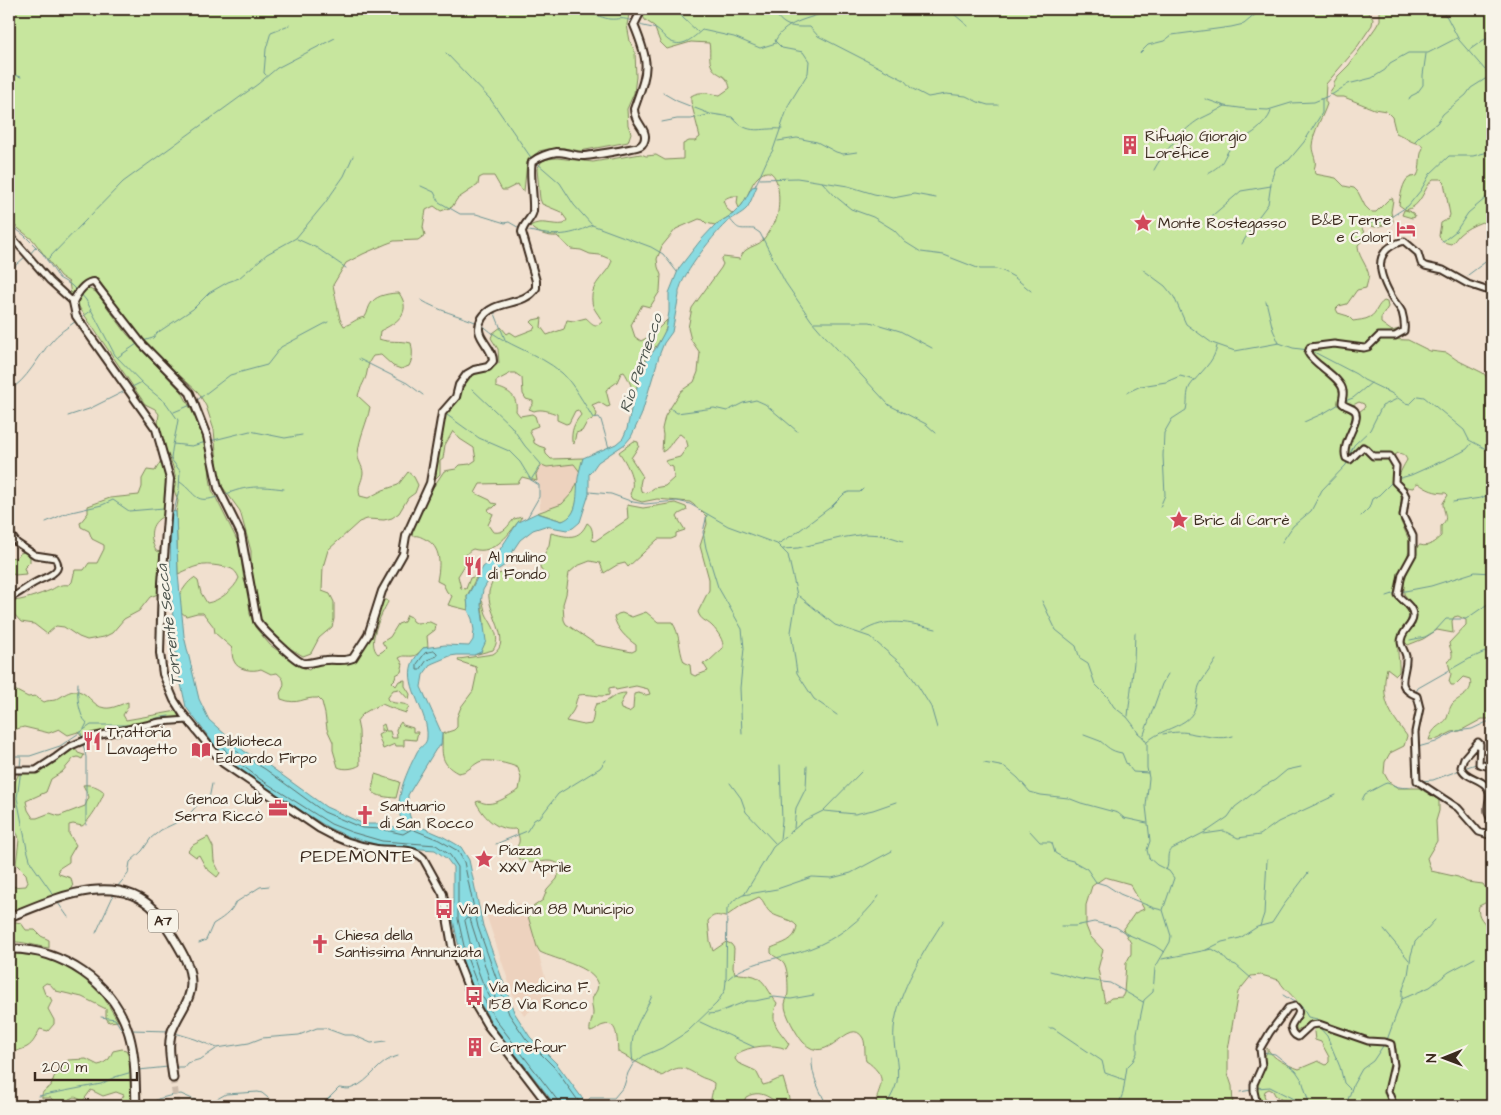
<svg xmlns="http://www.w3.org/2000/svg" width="1501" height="1115" font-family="'Architects Daughter',sans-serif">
<rect width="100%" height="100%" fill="#f1e0cf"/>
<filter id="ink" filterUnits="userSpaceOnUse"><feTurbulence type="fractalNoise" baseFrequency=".02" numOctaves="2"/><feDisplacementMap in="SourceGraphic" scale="10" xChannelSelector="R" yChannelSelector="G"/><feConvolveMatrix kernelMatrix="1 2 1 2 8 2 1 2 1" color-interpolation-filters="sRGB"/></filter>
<g filter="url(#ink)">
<path fill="#edd2be" d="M 574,464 L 580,472 L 577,485 L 573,492 L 562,504 L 551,509 L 540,509 L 539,485 L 536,477 L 540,466 Z
M 520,903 L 528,916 L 550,995 L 524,1016 L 513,995 L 486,914 Z"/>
<path fill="#c7e69e" stroke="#81885e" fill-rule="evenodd" d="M 9,9 L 630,9 L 627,25 L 630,41 L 635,52 L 636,77 L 634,93 L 627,109 L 628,125 L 631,133 L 628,142 L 580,151 L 564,148 L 548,149 L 539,151 L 527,162 L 524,191 L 521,190 L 518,184 L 506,190 L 502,190 L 494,176 L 483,176 L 479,178 L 478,185 L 457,199 L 452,207 L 441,211 L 434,206 L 426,210 L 423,227 L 425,235 L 418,240 L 394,241 L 386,244 L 363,254 L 346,263 L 333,285 L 340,319 L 344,326 C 352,324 356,318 365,317 C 368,313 368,306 372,302 C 377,295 391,293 399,293 C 413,313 396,323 380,331 L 379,339 C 389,343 400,340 411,343 C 413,352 413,358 409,366 L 401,369 L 393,366 L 381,355 L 373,356 C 368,363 369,363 367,372 C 366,380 360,387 358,396 L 370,407 C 367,424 359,437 358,454 C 357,460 363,466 363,473 C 362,483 357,485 360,496 L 368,498 L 383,490 L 398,485 L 408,472 L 414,477 L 418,485 L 415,493 L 408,498 L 399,513 L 392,518 L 384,520 L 367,519 L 359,522 L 328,550 L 323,567 L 322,591 L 330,594 L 334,602 L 334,619 L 332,627 L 319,638 L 311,653 L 303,656 L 286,646 L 261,621 L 251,575 L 251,551 L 240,511 L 219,482 L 214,430 L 206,406 L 198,392 L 146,345 L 133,330 L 98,279 C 84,278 82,292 71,295 L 69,282 L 60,276 L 33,240 L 9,221 Z
M 645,9 L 1356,9 L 1369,13 L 1373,19 L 1372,25 L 1355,50 L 1326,84 L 1325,101 L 1327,104 C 1323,117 1313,131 1312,146 C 1312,155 1318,160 1314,169 L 1315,174 L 1336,178 L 1344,186 L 1354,188 L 1358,192 L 1365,206 L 1371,212 L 1376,212 L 1389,199 L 1392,198 L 1393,200 L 1391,212 L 1393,221 L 1392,223 L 1375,227 L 1363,224 L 1361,226 L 1366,237 L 1358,245 C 1358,256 1365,262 1368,272 C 1370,276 1367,283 1366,288 L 1357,290 L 1347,304 L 1339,306 L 1336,309 L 1338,313 L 1348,316 L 1353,321 C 1358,320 1365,320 1370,317 C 1377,313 1377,305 1384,301 L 1387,302 L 1388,307 L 1381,318 L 1381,323 L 1392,331 L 1399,329 L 1397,333 L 1377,334 L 1367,344 L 1363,346 L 1336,341 L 1323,342 L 1307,347 L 1306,352 C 1311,368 1335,373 1340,390 C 1342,394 1340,401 1340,406 L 1351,413 L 1354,417 L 1342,446 L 1344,461 L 1351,463 L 1363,452 L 1372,458 L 1387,457 L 1393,465 L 1392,481 L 1401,493 L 1401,522 L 1409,540 L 1409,551 L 1396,593 L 1399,600 L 1409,613 C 1408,627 1401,628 1399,639 C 1396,650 1400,661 1399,672 L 1396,675 L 1387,668 C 1380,701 1389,711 1407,736 L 1404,746 L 1390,753 L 1385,762 L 1384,773 L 1389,782 L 1398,788 L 1419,788 L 1439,800 L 1439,811 L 1436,821 L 1437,841 L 1427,858 L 1431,871 L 1458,877 L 1467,882 L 1483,884 L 1491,897 L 1489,901 L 1479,906 C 1476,917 1485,923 1492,931 L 1492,1106 L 1397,1106 C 1394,1101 1390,1094 1391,1087 C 1394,1072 1402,1055 1392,1040 L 1369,1039 L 1318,1020 L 1308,1023 L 1296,1031 L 1296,1022 L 1302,1014 C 1301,998 1285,993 1279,980 L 1261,975 L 1251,976 L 1238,992 L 1228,1050 L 1228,1074 L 1232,1086 L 1233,1106 L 877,1106 C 874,1093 887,1084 878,1072 C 874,1067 871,1064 866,1061 C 864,1054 866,1044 863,1038 C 849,1014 828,1069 803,1042 C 797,1035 784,1013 785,1004 C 786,1000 788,996 788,992 C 788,985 788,972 785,965 C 783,959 775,958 771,953 L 771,948 C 782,943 796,941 797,926 C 790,918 780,919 771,913 C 765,909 765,901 759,897 L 742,905 L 725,917 C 717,915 713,914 708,921 L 710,941 L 713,951 L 726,942 L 731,944 L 734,948 L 733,968 L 735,973 C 741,975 748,974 754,976 C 765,979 770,995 777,1003 C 769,1024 778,1028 789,1044 L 786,1049 C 774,1043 748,1046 737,1054 L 735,1059 L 738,1063 L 756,1071 L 763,1085 C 771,1084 775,1079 783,1078 L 790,1102 L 789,1106 C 773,1106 766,1086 746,1097 L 742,1106 L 713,1106 C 708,1099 714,1092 714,1083 C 709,1079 704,1079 699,1076 C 682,1066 679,1065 662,1076 L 618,1052 C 617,1044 619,1020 604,1025 C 598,1026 597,1031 590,1032 C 589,1025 593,1019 593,1013 C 593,1009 591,1005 592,1001 C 592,997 595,994 597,990 C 604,969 553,959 540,952 L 537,947 L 528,916 L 530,909 L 543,900 L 547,890 L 557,879 L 560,869 L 559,864 C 547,857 538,865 526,862 C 521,861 516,856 512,853 C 518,844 522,844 517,831 L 515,829 C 497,831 485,818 477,804 L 476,802 L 479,801 C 492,809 507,796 519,790 L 521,778 L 518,768 C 512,764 485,758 479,762 C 470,767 468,772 458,773 C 438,763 443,751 442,734 L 454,730 L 457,727 L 457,717 L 461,707 L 473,691 L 477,672 L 476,667 L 458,661 L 459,659 L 493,654 C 514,642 486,611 489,592 C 490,586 494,579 498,574 L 506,572 L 516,582 L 535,580 L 537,582 L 545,582 L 547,580 L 548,576 C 532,566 544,558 549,545 C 550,541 550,537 551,533 C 567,537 579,541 587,523 C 593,526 593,534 592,540 L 595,541 L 628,519 L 627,505 L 643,508 L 675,503 L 686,507 L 687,510 L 679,514 L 677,517 L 685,530 L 676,533 L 676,537 L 671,539 L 658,539 L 628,567 L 625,563 L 617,565 L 604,573 L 600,563 L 590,561 L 577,566 L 569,573 L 566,594 L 563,604 L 564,620 L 566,624 L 597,645 L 632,652 L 636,650 L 636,645 C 626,638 617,629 614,617 L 618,614 L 622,613 L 632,617 L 646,612 L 658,622 L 672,622 C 681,635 678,648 684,662 L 690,665 L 691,674 L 695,676 L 708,671 L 703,663 L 708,662 L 723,648 C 724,641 718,632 712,626 C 706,620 701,621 698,612 L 709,590 L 709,579 L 700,546 L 707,524 L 706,516 L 698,508 L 690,502 L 657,499 L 642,502 L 633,499 L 630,494 C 637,481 627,464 619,452 L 634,441 L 638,442 L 639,446 L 631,458 L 642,475 L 640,485 L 641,491 L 647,493 L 654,488 L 665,486 L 674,478 L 673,467 L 668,465 L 665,461 L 680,457 L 688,446 L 686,439 L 680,434 C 672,438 671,448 662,452 L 663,435 L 662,429 L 665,416 L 681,391 L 694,382 L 698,372 L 700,353 L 691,340 L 688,328 L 692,308 L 721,268 L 723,264 L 721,260 L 723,257 L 740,259 C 741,256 743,252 746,250 C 751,246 759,245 763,240 C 767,235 771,227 775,222 C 782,210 781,157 759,176 C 749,184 749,199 739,208 L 737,203 L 738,196 C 731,196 728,196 723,201 L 727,209 L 733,214 L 715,225 L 706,223 L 703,220 L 699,219 L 676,229 L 662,246 L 657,259 L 658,267 L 661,275 L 660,291 L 650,307 L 642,305 L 631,325 L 635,337 L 641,341 L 652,335 L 667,320 C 667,341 647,351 641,369 C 638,378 637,388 635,397 L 634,398 C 634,391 628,377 624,372 L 621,373 L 617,382 L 606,390 L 610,406 L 607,407 L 599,402 L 592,405 L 597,414 L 596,417 L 587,422 L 582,431 L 576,433 L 574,444 L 572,442 C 571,431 574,423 581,415 L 578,410 L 575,411 L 569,423 L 566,424 L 557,420 L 557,414 C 550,412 542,408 534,411 L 529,409 L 533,404 L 533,401 L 526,399 L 523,394 L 522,378 L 515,373 L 511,373 L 496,381 L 496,387 C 509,391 518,396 516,411 L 520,416 L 532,414 L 535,416 L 538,426 L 530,429 C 529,434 534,437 534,443 L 539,446 L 545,448 L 546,454 L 551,459 L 583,458 L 580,472 L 574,464 L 547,467 L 542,465 L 536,474 L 537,481 L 522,477 L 518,483 L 480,484 L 475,493 L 490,500 L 492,503 L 497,504 L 493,508 L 489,508 L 488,511 L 493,514 L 488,525 L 493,532 C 505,534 507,526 514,519 L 522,517 C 510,532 495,556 473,549 C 467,551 463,558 465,565 L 458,576 L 461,588 L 466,589 L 470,578 L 477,576 L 467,596 L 468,610 L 448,605 L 452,596 L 447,592 L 443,584 L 437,581 C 440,565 442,547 425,539 C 421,537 418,535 413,536 L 411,530 L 428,492 L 434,486 L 444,471 L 456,469 L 460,465 L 470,464 L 476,460 L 474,448 L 460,439 L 453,431 L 445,445 L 443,459 L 440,461 L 440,474 L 435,479 L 442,425 L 445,415 L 462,386 L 470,376 L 477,371 L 492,369 L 499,363 L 498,349 L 491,338 L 493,333 L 501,327 L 507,334 L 510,332 L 516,336 L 534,329 L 535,326 L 531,322 L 533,320 L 542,318 L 541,327 L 547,335 L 564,329 L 567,320 L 574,321 L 586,318 C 591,322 595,329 602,322 C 600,315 592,309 592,301 C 590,282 609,274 612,260 L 600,255 L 590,254 L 581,250 L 571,249 L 557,236 C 549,237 535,233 530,226 C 541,219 552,226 564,224 L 567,220 L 561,212 L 542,204 L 540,199 L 537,169 L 542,161 L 547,159 L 557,158 L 593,162 L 641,154 L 646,156 L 656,155 L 665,160 L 683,159 L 683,144 L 689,141 L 695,141 L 700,137 L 691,102 L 691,96 C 701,90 709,94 720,95 L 730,88 C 727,73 718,77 712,67 C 708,60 711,51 709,43 L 691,42 L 667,49 L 660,42 L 654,26 L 645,20 L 643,16 ZM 636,686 L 648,689 L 650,694 L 646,695 L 638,693 L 634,694 L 633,709 L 629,712 L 621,709 L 620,705 L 626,693 C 616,693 613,698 605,702 C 602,703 599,703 596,704 C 592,710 595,717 591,724 L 584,725 L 566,721 C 568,718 571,714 573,711 C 576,706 575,700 579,695 C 589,693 600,698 609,695 L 609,688 L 614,687 L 616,690 ZM 1105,877 L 1130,884 L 1144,909 L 1135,913 L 1123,930 L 1131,943 L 1131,954 L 1126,963 L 1124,993 L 1122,997 L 1111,998 L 1105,1003 L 1098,969 L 1103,950 L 1090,936 L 1086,926 L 1086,905 L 1092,886 Z
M 1380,9 L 1492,9 L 1492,227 L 1482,222 C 1474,225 1465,229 1459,235 C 1456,238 1455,241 1451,244 L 1443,242 L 1439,236 L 1441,223 L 1448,219 L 1450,215 L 1444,182 L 1441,179 L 1433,179 C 1423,189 1422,206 1406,210 L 1413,213 L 1415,217 L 1412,218 L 1402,215 L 1404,210 L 1406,210 L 1399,205 C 1400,198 1403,180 1409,178 C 1412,176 1415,177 1417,176 C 1422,167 1418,157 1423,148 L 1421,144 C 1410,143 1406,137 1396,133 L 1392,117 L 1386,111 L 1374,109 L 1344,97 L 1336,97 L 1329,93 L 1334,86 L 1334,82 L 1338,76 L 1349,65 L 1376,27 L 1380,20 Z
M 87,288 L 96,292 L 127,334 L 182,392 L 199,425 L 208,454 L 210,478 L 212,490 L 239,544 L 244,580 L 248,591 L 250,614 L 255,627 L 270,645 L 301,667 L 309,670 L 315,665 L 350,662 L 384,600 L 387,600 L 388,602 C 381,615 366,643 378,654 L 383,651 L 386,648 L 382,642 L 390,637 L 398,624 L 404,622 L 407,615 L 411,617 L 413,621 L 416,623 L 430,622 L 436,625 L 435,630 L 427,636 L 428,647 L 423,648 C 415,658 414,656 403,656 L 399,658 L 403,664 L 401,672 L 396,675 L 395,679 L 392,682 L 396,686 L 399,681 L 405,680 L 405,686 L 410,694 L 409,700 L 399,689 L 393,690 L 387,699 C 392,705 402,702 409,706 L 406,713 C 397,710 391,708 382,704 C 372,709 363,711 357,721 L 359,731 L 360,765 C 354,769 344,770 338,767 L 333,750 L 333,742 L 327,729 L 325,714 L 322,702 L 318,698 C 302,697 299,706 281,699 L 280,693 C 286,684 285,679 277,673 L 271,674 L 261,669 C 253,672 237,670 234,661 C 232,658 232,652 232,648 L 215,633 L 214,627 L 203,613 L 197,613 L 186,616 L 181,612 L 179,595 C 184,589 187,582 194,578 L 198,581 L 201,593 L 207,603 C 219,601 234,590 239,578 C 235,568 230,568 220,566 C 200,563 196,566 178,574 L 176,512 L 178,501 L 174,490 C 182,464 153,442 159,414 L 155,409 L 145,404 L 79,307 L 78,301 Z
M 1381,339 L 1408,340 L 1430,351 L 1447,353 L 1457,360 L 1483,373 L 1492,383 L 1492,719 L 1482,719 L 1460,731 L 1452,732 L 1438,739 L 1429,740 C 1434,724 1443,726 1447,718 C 1449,713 1449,708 1453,703 C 1461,696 1474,693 1470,679 L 1463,677 L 1455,685 L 1451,685 L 1449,681 L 1451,674 L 1448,662 C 1456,656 1450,651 1449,643 L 1466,625 L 1466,620 L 1458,616 L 1454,617 L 1452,621 L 1453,633 L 1437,630 L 1423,639 L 1408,645 L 1405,642 L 1406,634 L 1415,625 L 1416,621 L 1412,604 L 1404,594 L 1404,582 L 1408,570 L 1414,559 L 1416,547 L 1420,545 C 1429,548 1435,541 1441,536 L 1441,526 C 1450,518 1443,513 1443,503 L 1448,495 L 1446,493 C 1435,493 1427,490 1418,483 L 1415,485 L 1413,488 C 1391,486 1400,472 1407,460 C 1405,455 1403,454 1398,453 L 1395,455 L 1387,453 L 1372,453 L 1363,445 L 1357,448 L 1349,458 C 1343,442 1360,429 1358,413 L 1365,407 L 1364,404 L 1359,402 L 1351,406 L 1344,402 C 1344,397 1346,391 1345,386 C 1342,375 1321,361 1312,355 L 1314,348 L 1336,346 L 1344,347 L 1354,350 L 1368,349 Z
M 162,459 C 169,480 166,495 164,516 C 149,523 149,537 156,551 L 161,552 L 158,594 L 150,597 L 139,611 L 124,619 L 112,633 L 104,637 L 87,640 L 79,637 L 64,627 L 56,626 L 47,634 L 34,624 L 21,622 L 13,613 L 9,613 L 9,601 C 20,602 40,594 51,590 C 58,586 60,584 69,585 L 72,582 L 75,570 L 84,570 L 89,563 L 97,563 L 104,549 L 104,545 L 92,539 L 89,531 L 81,527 L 80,523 L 88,513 L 88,506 L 110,498 L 139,495 L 142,487 L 142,479 L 147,470 L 155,471 Z
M 578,481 C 579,491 577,517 564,521 C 560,521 543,514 537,513 L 562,504 L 573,492 Z
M 25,552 L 30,555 L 30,562 L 24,568 L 26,574 L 15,575 L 9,572 L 9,557 L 16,558 L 20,553 Z
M 481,599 C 484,603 484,609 486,614 C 492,626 502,637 493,650 L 474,655 L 481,652 L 484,623 Z
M 9,687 L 28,697 L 35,696 L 44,702 C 48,700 51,701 55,700 C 62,697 66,692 74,691 C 87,689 92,707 105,708 C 113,709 121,704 128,702 L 128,707 L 123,715 L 126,720 L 177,711 L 179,718 L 132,723 L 126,727 L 82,737 L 78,732 L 68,735 L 59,729 L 49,733 L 24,727 L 9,731 Z
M 401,722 L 403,725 L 413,728 L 413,732 L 418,732 L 416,740 L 404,739 L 404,746 L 396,746 L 395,744 L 383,749 L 378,735 L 385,731 L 384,730 L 381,731 L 381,726 L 384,724 L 386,731 L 390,731 L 392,738 L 397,738 L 396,729 Z
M 74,746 L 78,753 L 84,755 L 82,759 L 78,757 L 74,758 L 62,772 L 51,779 L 46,792 L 26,801 L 28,810 L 33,818 L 37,818 L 50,813 L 59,816 L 85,806 L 89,797 L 83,785 C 91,784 99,787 104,792 C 103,799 88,823 82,826 L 73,824 L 69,825 L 69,834 L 76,845 L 69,857 L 69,862 L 58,869 L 59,874 L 71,878 L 73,887 L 70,891 L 42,899 L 9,913 L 9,887 L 26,886 L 28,882 L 26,874 L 16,864 L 19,840 L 18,835 L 11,826 L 9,789 L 14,784 L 19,773 L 32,773 L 39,771 Z
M 375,774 L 400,782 L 396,798 C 387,797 377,797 372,791 Z
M 208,837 L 213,847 L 214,861 L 220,873 L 217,877 L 206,868 L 199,855 L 196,857 L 188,851 L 193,845 Z
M 16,922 L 21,923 L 26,930 L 35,930 L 41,936 L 49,940 L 49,948 C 34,946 24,941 9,942 L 9,924 Z
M 9,953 L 46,957 L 64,963 L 81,973 L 104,998 L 118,1021 L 109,1022 L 106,1018 L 106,1009 L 82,997 L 56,991 L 50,984 L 46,983 L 42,986 L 45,994 L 50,997 L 52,1001 L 48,1009 L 54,1020 L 54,1024 L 48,1031 L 40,1029 C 36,1036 34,1043 27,1047 C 20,1051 13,1050 9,1058 Z
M 1315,1028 L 1324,1028 L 1389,1047 L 1391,1065 L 1385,1095 L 1390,1106 L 1311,1106 L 1299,1100 L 1290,1101 L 1282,1100 L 1275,1095 L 1273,1091 L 1269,1089 L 1265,1091 L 1264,1095 L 1268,1106 L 1257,1106 L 1255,1085 L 1264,1070 L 1263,1060 L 1267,1052 L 1267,1048 C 1273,1059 1287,1065 1299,1069 L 1318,1061 L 1326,1065 L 1329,1062 L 1329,1057 L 1321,1042 L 1315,1040 L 1314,1032 Z
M 122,1049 L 126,1050 C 136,1066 133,1088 132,1106 L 110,1106 L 120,1102 L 124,1095 L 116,1092 L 103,1096 L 91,1090 L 83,1101 L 75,1097 L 70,1099 L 65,1106 L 58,1106 L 51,1098 L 42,1098 C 41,1091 46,1090 51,1086 L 54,1077 L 68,1060 L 86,1059 L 98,1065 L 102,1064 L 109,1059 L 113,1051 Z"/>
<path fill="#89dbe1" stroke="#6a9493" d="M 757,186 C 754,193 751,202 747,208 C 742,214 731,218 725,224 C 714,234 676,282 679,295 L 672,332 L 664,343 L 660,353 L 641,416 L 631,437 L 625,444 L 598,462 L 591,472 L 589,474 L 589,494 L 580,522 L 573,528 L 567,530 L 545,526 L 533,530 L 520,540 L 514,549 L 508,563 L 493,573 L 483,590 L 482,596 L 481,605 L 486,641 L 481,652 L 474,655 L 457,655 L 450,656 L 431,664 L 423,675 L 421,687 L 442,734 L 441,745 L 436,749 L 408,795 L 408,810 L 412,823 L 442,836 L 461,847 L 469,860 L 483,926 L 514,1012 L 530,1037 L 557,1064 L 588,1106 L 556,1106 L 493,1025 L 476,996 L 461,956 L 453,920 L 453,867 L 447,859 L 435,850 L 382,846 L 350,837 L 329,828 L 257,783 L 226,760 L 186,707 L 177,666 L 173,619 L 170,576 L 171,514 L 174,511 L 176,512 L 178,574 L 184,636 L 199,699 L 209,720 L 244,751 L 268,765 L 326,807 L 364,824 L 382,824 L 408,830 C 388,810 406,774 417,752 C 420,746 427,745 427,737 C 429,713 404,687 412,664 C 414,658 419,653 423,648 L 445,645 L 469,646 L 473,640 L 474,630 L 472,619 L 468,610 L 467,597 L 483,567 L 495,557 L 518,522 L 537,513 L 562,521 C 580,515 576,493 578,478 C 579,471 581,465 583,458 L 616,444 L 623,438 L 627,429 L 633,400 L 635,397 L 641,368 L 656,348 L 666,329 L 669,312 L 669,293 L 679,268 L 700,241 L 715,225 L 733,214 L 742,205 L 752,187 Z"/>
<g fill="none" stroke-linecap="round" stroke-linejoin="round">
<path stroke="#5a716c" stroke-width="1" d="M 435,651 L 437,653 L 437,656 L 427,660 L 420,670 L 417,670 L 417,664 L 425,653 Z
M 467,918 L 470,919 L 495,997 L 494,1000 L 491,999 C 477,976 471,947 465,921 Z
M 559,1106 L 558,1101 L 498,1023 L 481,994 L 466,955 L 458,919 L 458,867 L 450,855 L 436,845 L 382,841 L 351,832 L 331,824 L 260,779 L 230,756 L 217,740 L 217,737 L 220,736 L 241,755 L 265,769 L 324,812 L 362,828 L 381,829 L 403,834 L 412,829 L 439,840 L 458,851 L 464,862 L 478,927 L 509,1014 L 526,1039 L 554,1067 L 582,1106"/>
<path stroke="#6a9493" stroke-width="1" d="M 677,9 L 683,18 L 698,32
M 772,9 C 784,28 790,27 810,27 L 818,36 L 904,80 L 911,88 L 928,97 L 946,94 L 966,96 L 978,102 L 988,105 L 998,105
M 948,9 L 968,26
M 1439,9 L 1447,17 L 1459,40 L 1492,78
M 584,14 C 593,13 600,17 609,19 C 620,20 621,16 634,22
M 638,24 C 644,27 651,27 656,29 C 661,32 664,37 668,40 C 681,49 692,39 702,30 L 734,37 L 760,48 L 776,43
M 1468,51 L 1482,41 L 1492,35
M 446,53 L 491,100 L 532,159
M 1140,53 L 1148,45 L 1164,41 L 1172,35 L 1231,27 L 1244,24 L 1257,13 L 1278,11 L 1285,9
M 9,73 L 21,77
M 266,75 L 264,73 L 266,49 L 271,32 L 289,25
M 663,93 L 677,101 L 710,114
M 1205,99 L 1225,106 L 1247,109 L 1268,110 L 1291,103 L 1314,102 L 1333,94 L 1348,84 L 1372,78 L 1385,70 L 1390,63 L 1408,53 L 1428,53 L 1457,38
M 1409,99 L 1411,96 L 1417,93 L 1423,85 L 1423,75 L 1426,54
M 662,122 L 677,119 L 691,119 L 712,114 L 732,117 C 749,137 761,127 782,129
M 778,141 L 797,138 L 817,142 L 836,152 L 843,154 L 857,152
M 1415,141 L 1421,135 L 1437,123 L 1443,114 L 1466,95 L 1471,88 L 1490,76
M 537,163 L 560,183 L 574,205 L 592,225 L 651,247 L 663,254 L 677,272
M 1154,170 C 1163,153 1184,128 1200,119 C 1208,115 1217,111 1225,106
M 1208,173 C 1226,163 1220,162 1231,147 C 1237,140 1244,139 1251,134 C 1258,130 1270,118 1271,111
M 760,179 L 797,178 L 848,186 L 874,194 L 893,198 L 914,194 L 936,198
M 822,182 L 835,196 L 851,209 L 873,217 L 894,230 L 905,242 L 921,252 L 944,255 L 980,269 L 996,269 L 1003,271 L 1014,277 L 1031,291
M 421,186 L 434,192 L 439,202 L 460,214 L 476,214 L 505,223 L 509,222 L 521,229
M 755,186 C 762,174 765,161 773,150 L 789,104 L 808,73 L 809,61 L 803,52 L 782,48 L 775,41 C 787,19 813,19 833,9
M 729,218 C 740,232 738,228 754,229 L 760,233 L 785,282 L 811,320 L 824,335 L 889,405 L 926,424 L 936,433
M 1206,221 L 1241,191 L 1271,186
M 1367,223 L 1383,222 L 1408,206 L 1421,190 L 1430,174 L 1449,156 L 1473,156 L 1492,151
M 9,224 L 24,235 L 43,254 L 59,278 L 71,285 L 77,291
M 525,230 C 551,236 567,238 592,225
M 297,239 L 317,248 L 346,268
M 1442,242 L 1456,231 L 1468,213 L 1492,193
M 1242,244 L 1256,220 L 1268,204 L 1272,177 L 1276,167 L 1289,160 L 1304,142 L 1322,113 L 1322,99
M 29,255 L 36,247
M 47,260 L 123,182 L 258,84 L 277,68 L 335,38
M 1142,269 L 1165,286 L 1174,297 L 1186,324 L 1212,343 L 1235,351 L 1279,343 L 1293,348 L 1308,350
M 9,271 L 25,257
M 1468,275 L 1492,257
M 80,293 L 86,300 L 115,355 L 144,385 L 166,403 L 178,420 C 176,434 172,445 171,459 L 180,471 L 179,489 L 174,512
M 421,300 C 439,311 458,315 478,323
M 1266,301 L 1273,330 L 1279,343
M 494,311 L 506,342
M 81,318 L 92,310
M 814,322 L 870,322 L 900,331 L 932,348
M 481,324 C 506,347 538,352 562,373 C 572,382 586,406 593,418 L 599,417 L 601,420 L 609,448
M 143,341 L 153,338 L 157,333 L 193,309 L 209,293 L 228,282 L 239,278 L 267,254 L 296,238 L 325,203 L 344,176 L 353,156
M 1312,351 L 1356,374 L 1364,380 L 1391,393 L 1405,403 L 1410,404 L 1418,396 L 1424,397 L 1464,430 L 1469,440 L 1488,450 L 1492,456
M 118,357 L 137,344
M 359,359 L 407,383 L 423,395
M 130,388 L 142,382
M 472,389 L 511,426 L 525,446 L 541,464 L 531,480
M 9,390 C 27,381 38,356 51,342 C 58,333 67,328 76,321
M 1128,392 L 1141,386 L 1166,382 L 1180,376 L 1195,380
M 196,401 L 230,375 L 267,365 L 281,347 L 328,322
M 1345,401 L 1353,398 L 1371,383
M 670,408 L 677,413 L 714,408 L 727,411 L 743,403 L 756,400 L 765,404 L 797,431
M 174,412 L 191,405
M 447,415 L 479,438 L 509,451 L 520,462 L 531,480 L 539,485 L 539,497 L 527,518
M 68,416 L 89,409 L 125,391
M 1304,422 L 1324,413 L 1341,403
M 210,441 L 250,431 L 285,438 L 302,435
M 173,444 L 192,446 L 206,442
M 1349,456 L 1354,445 L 1370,430 L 1382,406 L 1397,399
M 1397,479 L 1411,475 L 1460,453 L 1467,449 L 1471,444
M 180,482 C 198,495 194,505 220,496
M 589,492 L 611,494 L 633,502 L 645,504 L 677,501 L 690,504 L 728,526 L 777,544 L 788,555 L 797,595 L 791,632 L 797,673 L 814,699 L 837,715
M 224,495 C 247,485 260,486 284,489
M 1453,502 L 1481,498 L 1492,493
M 1160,507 L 1165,495 L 1163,456 L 1164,433 L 1172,419 L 1186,410 C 1188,402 1186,393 1190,386 C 1199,373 1215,362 1217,346
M 707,515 L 703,532 L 706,548 L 718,587 L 742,629 L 744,648 L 740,688 L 742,734
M 1361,516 L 1369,508 L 1372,499 L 1379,495 L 1393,481
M 46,522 L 67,513 L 102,505 L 113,500 L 129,511 L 164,508
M 1282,542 L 1293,526 L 1311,511 L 1322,490 L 1346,465 L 1348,460
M 778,544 L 796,533 L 832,506 L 844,494 L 849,492 L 860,492 L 863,489
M 783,549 L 798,548 L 840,538 L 865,534 L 884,535 L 903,541
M 1400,592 L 1431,586 L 1475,572 L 1492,573
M 799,596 L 835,625 L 870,637 L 905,667 L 918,686 L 931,707 L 937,728
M 1387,596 L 1396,593
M 1042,601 L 1056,630 L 1076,646 L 1080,659 L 1088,664 L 1095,684 L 1107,696 L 1114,707 L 1127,717 L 1134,726 L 1138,733 L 1143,737 L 1147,743 L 1147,768 L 1149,778 L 1146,806 L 1150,841 L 1147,850 L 1149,858 L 1157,865 L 1169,871 L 1174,878 L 1163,910 L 1171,936 L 1170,942 L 1155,968 L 1153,992 L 1144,1000 L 1137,1033 L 1137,1053 L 1133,1061 L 1127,1067 L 1123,1093 L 1118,1106
M 862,632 C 887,616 909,623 936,629
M 1410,640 L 1425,637 L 1435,631 L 1446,619 L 1466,619 L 1492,601
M 78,683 C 77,695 78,715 87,723 L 84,729
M 1416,692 L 1418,688 L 1469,659 L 1492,649
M 1128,716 L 1134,662 L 1135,633
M 81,732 L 82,740
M 1163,734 C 1173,732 1184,731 1194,734 C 1208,736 1220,740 1233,736
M 1084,735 C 1089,737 1095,739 1100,741 C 1108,747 1110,751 1122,753 L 1126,763 L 1133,772 L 1148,773
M 1143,737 L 1162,684 L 1168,674
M 1147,742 C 1157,732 1173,729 1185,721 C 1199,711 1195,699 1199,686 C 1201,681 1212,667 1216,660
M 83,744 L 86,757 L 86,825
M 1418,747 L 1436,742 L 1457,731 L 1472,729 L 1487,722 L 1492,722
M 9,756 L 30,756 L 60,746 L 91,725 L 135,725 L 157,718 L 169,716
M 984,763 L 1005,767 L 1018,778 L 1030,792 L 1041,795 L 1068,798 L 1081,803 L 1118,813 L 1124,818 L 1147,823
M 1480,763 L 1492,758
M 780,765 L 782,820 L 780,839
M 20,767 L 21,757
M 1464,768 L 1476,764
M 20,771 L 20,777 L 17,798 L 27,849 L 31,863 L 55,897
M 1421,781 L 1433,780 L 1460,770
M 730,783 L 741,798 L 746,812 L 776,844
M 1362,800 L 1365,794 L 1384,784 L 1387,783 C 1398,787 1407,791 1418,783
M 824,811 L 855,814 L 873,810 L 896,802
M 794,828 L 796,808 L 806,788 L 807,766
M 1029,830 L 1040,842 L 1050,842 L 1052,843 L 1055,853 L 1065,859 L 1073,861 L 1087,869 L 1096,882 L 1106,885 L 1120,894 L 1154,908 L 1162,910
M 1204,834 L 1224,831 L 1238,838 L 1260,835 L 1278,822 L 1336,795
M 496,844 L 527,831 L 534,820 L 541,816 L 558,794 L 600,768 L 606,760
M 1166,870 C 1170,863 1166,856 1170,850 L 1209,830 L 1228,817 L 1235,807 L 1259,789 L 1275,780 L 1287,770 L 1301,767
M 117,887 L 128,874 L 130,862 L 142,851 L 151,838 L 161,830 L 186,818 L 199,803 L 209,799 L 212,784
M 744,895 L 773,847 L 805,820 L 823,811 L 862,771
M 58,903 L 68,917
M 1061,926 L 1075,926 L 1094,922 L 1116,927 L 1127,934 L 1155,946 L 1164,952
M 1260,926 L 1264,914 L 1267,860
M 1384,930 L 1409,960
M 96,933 L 114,894
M 199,943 L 206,940 L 213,924 C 221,919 231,913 235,903 L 260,887 L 269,886
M 1206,950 L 1222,942 L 1240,938 L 1257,927 L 1272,923 L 1283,906 L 1308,873
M 1162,959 L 1212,949 L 1221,954 L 1228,962 L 1236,965 L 1252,979
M 1050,971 L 1080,979 L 1110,983 L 1143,1002
M 726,981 C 742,962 787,957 809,949 C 837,939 862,920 879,896
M 1283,995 L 1302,1007 L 1308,1017 L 1317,1019 L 1318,1023
M 1402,999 L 1430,987 L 1449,972 L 1475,958
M 709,1014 L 717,1013 L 747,1001 L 755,1001 L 774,997 L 791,999 L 814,995
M 101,1017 L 115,1019 L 120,1027 L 125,1030
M 700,1022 L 754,1047
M 1319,1027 L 1327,1036 L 1340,1067 L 1344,1083 L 1350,1089
M 1049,1028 L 1053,1028 L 1102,1061 L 1105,1073 L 1125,1080
M 131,1030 L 169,1031
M 175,1033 L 195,1039 L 217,1048 L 249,1043 L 262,1038 L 299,1035 L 317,1028 L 325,1028 L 344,1035 L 353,1035 L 371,1043 L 386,1041
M 1387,1040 L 1402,999 L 1402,992 L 1408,975 L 1411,955 L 1415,942 L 1435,920
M 1263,1052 L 1275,1054 L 1296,1071 L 1302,1080 L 1310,1106
M 812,1058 C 811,1077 820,1090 827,1106
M 633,1062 C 628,1032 640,1022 652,996
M 175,1067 L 184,1067 L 187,1063 L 201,1059 L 216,1049
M 139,1070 L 168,1067
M 1257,1088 L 1270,1087 L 1307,1106
M 1240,1092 L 1251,1090
M 39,1096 L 101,1084 L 115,1077 L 132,1072
M 148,1106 L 158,1099 L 169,1096 L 181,1094 L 204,1104 L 208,1104 L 226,1094 L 258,1092 L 262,1093 L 278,1106
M 321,1106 L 339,1088 C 343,1088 348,1090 352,1088 C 371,1082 378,1060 398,1056
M 584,1106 L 590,1098 L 614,1098 L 624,1086 L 628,1073 L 633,1064 L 645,1055 L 662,1048 L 687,1032 L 717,1003 L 725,990 L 726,981 L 727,909 L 734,900 L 743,895 L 777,889 L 812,877 L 832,878 L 851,873 L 892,851
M 886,1106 C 890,1098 895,1090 897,1082 C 900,1064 892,1046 894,1028 C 898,991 924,951 944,920
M 1346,1106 L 1353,1085 L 1362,1069 L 1373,1061 L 1385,1043"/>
<path stroke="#cdbcac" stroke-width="7" stroke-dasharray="7 3.5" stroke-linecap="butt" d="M 173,1078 L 177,1106"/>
<g stroke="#3b2a1e" stroke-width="9">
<path id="minor" d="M 9,234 L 50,281 L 73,302
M 1492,292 L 1468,284 L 1443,270 L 1425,266 L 1421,263 L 1418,253 L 1404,241 C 1369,250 1380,277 1393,299 C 1396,304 1400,307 1402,312 C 1404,319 1405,325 1404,331 L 1395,336 L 1379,336 L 1368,347 L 1364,348 L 1334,344 L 1310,347 L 1308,353 C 1313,364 1342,378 1343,391 C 1344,395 1342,399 1342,403 C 1345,407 1352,407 1355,411 C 1362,421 1340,443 1346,458 L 1350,460 L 1363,447 L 1366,449 L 1373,456 L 1390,456 L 1396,466 L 1395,482 L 1403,490 L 1406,496 L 1403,516 L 1413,536 L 1413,554 L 1402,574 L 1398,595 C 1403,602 1414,606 1413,617 C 1413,624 1404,630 1402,637 C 1399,645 1404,648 1406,656 C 1408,674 1392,686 1417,696 L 1420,708 L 1415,732 L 1417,781 L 1458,808 L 1479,832 L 1492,836
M 9,504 L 11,535 L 17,543 L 35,555 L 55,558 C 57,561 59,565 57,569 C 53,576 43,578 36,582 C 26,587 20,594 9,598
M 1492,763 L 1486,766 L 1479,764 L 1480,744 L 1478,742 L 1464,758 L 1461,767 C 1465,779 1483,778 1488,789 C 1492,799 1483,811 1492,820
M 9,770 L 36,770 L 56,757 L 71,746 L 92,737 L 160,722 L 188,720
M 1256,1100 L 1254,1091 L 1254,1084 L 1262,1066 L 1260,1049 L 1270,1032 L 1288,1008 L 1295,1006 C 1304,1013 1293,1019 1291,1027 C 1292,1032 1293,1035 1298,1037 L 1311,1025 L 1319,1024 L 1368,1041 L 1385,1042 L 1391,1044 L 1394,1065 L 1388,1091 L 1394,1106"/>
</g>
<g stroke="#3b2a1e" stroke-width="10">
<path id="major" d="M 549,1106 L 487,1025 L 474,1003 L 452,946 L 443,894 L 423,858 C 412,847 391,851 377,849 C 358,846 337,839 320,829 L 223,763 L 183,714 L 174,700 L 163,674 L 160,653 L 162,583 L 170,479 L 156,429 L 76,316 L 73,302 C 77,294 84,282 94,282 L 142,344 L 190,393 L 207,436 L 218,488 L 241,534 L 257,621 C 262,629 295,661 303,663 C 311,664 318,660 326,660 C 336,659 344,662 353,658 L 368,635 L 382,591 L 403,554 L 406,536 L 430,483 L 442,413 L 456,397 L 459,385 L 467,374 L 474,370 L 488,367 L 493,361 C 493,345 471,337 482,318 C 494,299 524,307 536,288 L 536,281 L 522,232 C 523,224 532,219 533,211 C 534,197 529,172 532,162 C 538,157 549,153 557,152 C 566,152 574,156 583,156 C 589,156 638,148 640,146 C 643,144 645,140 645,137 C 646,128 634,122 634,109 C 648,69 651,66 634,25 L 642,9"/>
</g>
<g stroke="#3b2a1e" stroke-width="11">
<path id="highway" d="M 9,917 C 53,900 114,869 155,910 C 161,916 165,925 170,932 C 180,949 191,964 191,984 C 191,1000 180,1012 174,1026 C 166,1042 171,1061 173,1078
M 9,949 C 61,948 114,983 129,1034 C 136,1058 135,1082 136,1106"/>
</g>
<use href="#minor" stroke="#f7f3e8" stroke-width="5"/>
<use href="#major" stroke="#f7f3e8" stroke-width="6"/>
<use href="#highway" stroke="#f7f3e8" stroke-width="7"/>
</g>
</g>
<defs>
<g id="building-bare" transform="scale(1.5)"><path d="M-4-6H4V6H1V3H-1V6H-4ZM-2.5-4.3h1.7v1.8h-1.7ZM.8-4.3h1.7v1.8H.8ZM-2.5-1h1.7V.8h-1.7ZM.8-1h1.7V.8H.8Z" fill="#d1495b" stroke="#f7f3e8" stroke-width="2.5" paint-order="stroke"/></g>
<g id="sight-bare" transform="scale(1.5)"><path d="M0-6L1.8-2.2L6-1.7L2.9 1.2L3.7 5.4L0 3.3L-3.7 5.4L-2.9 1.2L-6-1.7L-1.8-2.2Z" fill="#d1495b" stroke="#f7f3e8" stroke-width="2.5" paint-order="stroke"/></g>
<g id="hotel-bare" transform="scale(1.5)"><path d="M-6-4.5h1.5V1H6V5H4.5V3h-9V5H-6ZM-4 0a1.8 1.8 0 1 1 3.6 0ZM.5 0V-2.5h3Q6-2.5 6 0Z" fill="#d1495b" stroke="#f7f3e8" stroke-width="2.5" paint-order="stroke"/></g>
<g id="restaurant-bare" transform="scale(1.5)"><path d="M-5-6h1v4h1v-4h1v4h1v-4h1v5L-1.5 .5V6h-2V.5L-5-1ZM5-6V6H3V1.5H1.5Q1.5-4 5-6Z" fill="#d1495b" stroke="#f7f3e8" stroke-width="2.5" paint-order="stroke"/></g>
<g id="library-bare" transform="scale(1.5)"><path d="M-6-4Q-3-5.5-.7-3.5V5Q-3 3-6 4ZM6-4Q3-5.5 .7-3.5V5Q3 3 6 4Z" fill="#d1495b" stroke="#f7f3e8" stroke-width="2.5" paint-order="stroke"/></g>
<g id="office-bare" transform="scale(1.5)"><path d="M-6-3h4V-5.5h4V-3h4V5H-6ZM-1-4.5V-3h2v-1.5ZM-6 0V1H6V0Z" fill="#d1495b" stroke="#f7f3e8" stroke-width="2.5" paint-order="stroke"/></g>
<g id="church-bare" transform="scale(1.5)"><path d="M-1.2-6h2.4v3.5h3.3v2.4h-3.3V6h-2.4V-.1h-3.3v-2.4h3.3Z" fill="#d1495b" stroke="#f7f3e8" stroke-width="2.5" paint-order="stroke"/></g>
<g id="bus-bare" transform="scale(1.5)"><path d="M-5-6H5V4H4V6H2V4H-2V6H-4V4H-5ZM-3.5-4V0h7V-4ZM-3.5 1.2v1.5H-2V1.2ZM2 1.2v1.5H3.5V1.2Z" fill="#d1495b" stroke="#f7f3e8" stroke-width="2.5" paint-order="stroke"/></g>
</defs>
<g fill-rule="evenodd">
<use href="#building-bare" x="1130" y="145"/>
<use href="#sight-bare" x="1143" y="223"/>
<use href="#hotel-bare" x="1406" y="229"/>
<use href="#sight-bare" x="1179" y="520"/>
<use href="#restaurant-bare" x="473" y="566"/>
<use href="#restaurant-bare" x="92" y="741"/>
<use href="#library-bare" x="201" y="750"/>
<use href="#office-bare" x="278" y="808"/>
<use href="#church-bare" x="365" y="815"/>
<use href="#sight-bare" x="484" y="859"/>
<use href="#bus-bare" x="444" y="909"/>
<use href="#church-bare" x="320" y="944"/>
<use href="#bus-bare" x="474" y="996"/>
<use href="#building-bare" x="475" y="1047"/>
</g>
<g text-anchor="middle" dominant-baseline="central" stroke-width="5" stroke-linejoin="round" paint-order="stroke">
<rect fill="#f7f3e8" stroke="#73665b" stroke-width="1" x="148" y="909.5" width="30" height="23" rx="4"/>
<g font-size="14" font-weight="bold" fill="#3b2a1e">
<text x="163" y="921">A7</text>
</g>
<g font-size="15" fill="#3b2a1e" stroke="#f7f3e8" text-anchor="start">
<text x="1145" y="136">Rifugio Giorgio<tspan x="1145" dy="17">Lorefice</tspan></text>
<text x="1391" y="220" text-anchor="end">B&amp;B Terre<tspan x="1391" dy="17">e Colori</tspan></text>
<text x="1158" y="223">Monte Rostegasso</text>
<text x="1194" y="520">Bric di Carrè</text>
<text x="488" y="557">Al mulino<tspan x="488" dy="17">di Fondo</tspan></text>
<text x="107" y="732">Trattoria<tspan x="107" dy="17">Lavagetto</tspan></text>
<text x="216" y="741">Biblioteca<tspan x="216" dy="17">Edoardo Firpo</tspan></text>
<text x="263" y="799" text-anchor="end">Genoa Club<tspan x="263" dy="17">Serra Riccò</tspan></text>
<text x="380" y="806">Santuario<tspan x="380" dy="17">di San Rocco</tspan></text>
<text x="499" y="850">Piazza<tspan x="499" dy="17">XXV Aprile</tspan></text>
<text x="459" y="909">Via Medicina 88 Municipio</text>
<text x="335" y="935">Chiesa della<tspan x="335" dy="17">Santissima Annunziata</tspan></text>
<text x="489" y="987">Via Medicina F.<tspan x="489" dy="17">158 Via Ronco</tspan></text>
<text x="490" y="1047">Carrefour</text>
</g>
<g font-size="16" font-style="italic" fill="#4e564f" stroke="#f7f3e8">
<text transform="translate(641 363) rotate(-71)">Rio Pernecco</text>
<text transform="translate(169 625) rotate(-97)">Torrente Secca</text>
</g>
<g font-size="18" letter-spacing="1" fill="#3b2a1e" stroke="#f7f3e8">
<text x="357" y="856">PEDEMONTE</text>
</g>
</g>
<rect width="1501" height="1115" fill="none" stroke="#f7f3e8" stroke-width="30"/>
<rect x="15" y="15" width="1471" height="1085" fill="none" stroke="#3b2a1e" stroke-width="2" filter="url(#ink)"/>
<g transform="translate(1444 1058) rotate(269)" stroke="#f7f3e8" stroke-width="4" paint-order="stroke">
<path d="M0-4L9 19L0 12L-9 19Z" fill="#3b2a1e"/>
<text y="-8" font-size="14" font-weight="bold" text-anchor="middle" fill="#3b2a1e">N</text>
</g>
<path d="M35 1072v8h102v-8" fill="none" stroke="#3b2a1e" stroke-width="2.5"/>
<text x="42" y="1072" font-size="15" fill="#3b2a1e" stroke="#f7f3e8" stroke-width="4" paint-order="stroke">200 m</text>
</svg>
